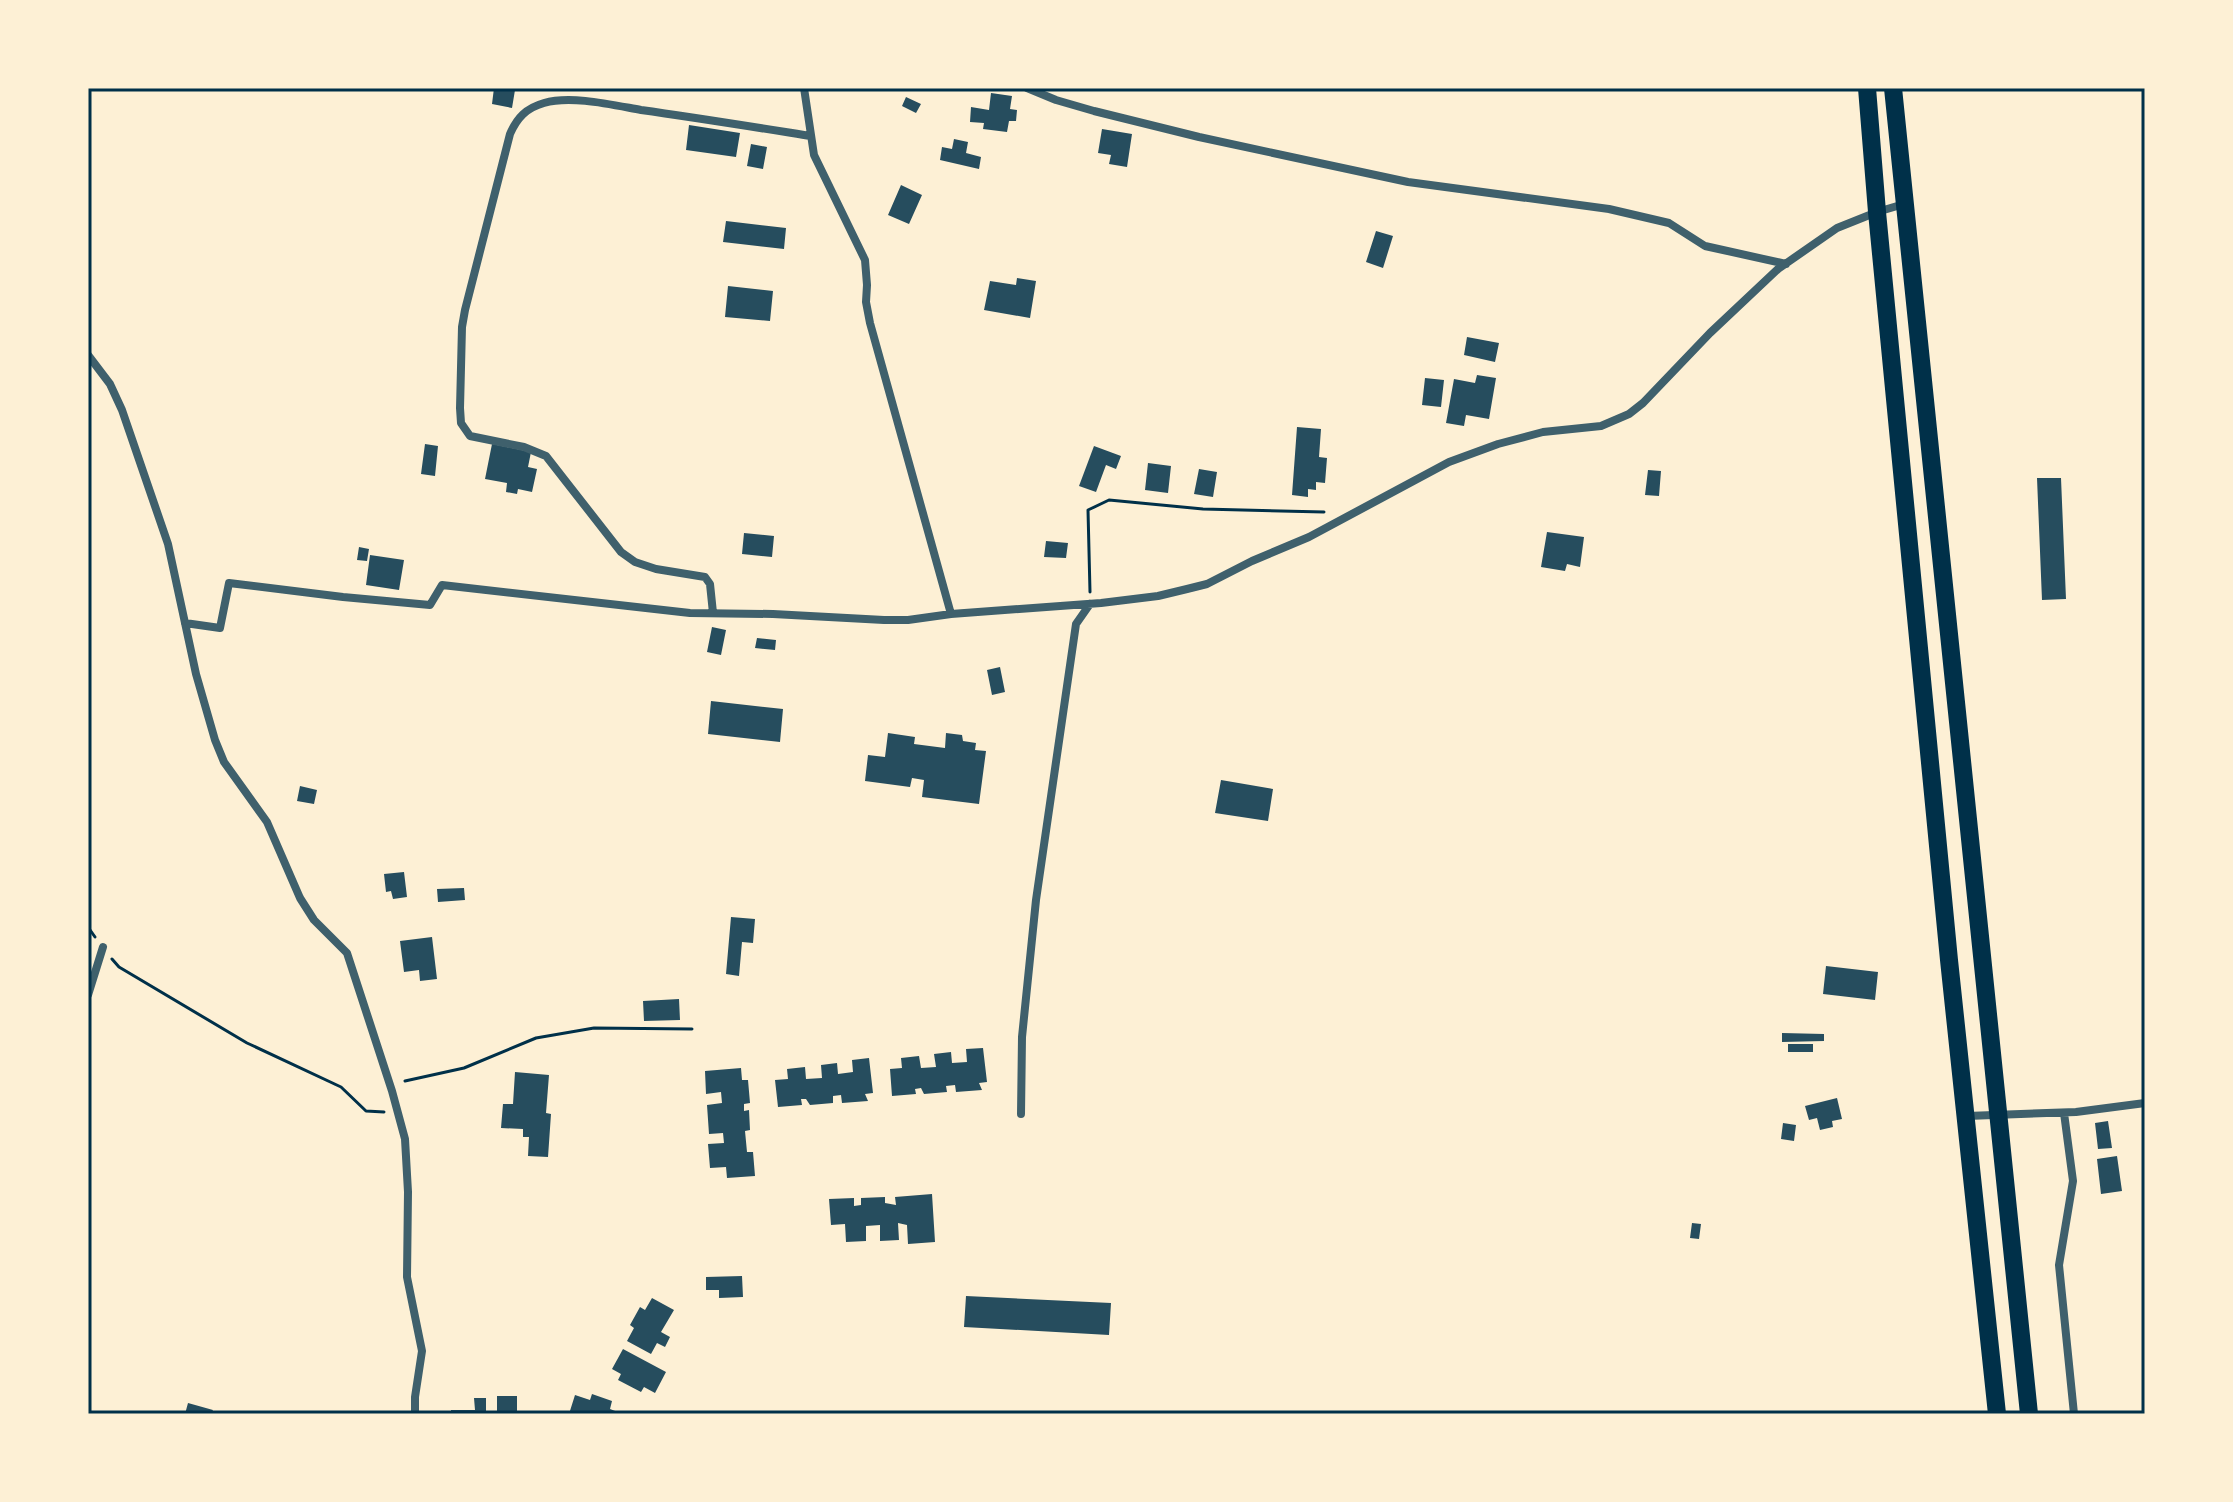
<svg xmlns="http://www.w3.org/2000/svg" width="2233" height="1502" font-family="Karla,sans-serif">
<rect width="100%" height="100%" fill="#fdf0d5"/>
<path fill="#264d5e" d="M 494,88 L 515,90 L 512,108 L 492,104 Z
M 991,93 L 1012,96 L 1010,109 L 1017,110 L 1016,121 L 1009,121 L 1007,132 L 983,129 L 984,123 L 970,122 L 971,107 L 989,110 Z
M 906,97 L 921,104 L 916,113 L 902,106 Z
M 689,125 L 740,133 L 736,157 L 686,150 Z
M 1102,129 L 1132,134 L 1127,167 L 1109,164 L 1111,155 L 1098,153 Z
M 954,139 L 968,142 L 966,153 L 981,157 L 979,169 L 940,160 L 942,147 L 952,149 Z
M 751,144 L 767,147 L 763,169 L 747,166 Z
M 901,185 L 922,195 L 909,224 L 888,215 Z
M 726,221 L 786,228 L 784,249 L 723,242 Z
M 1376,231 L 1393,236 L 1383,268 L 1366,262 Z
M 1017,278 L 1036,281 L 1030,318 L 984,310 L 990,281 L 1016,285 Z
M 728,286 L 773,291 L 770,321 L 725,317 Z
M 1467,337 L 1499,343 L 1495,362 L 1464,355 Z
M 1477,375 L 1496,378 L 1489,419 L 1466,415 L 1464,426 L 1446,423 L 1454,379 L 1475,383 Z
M 1425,378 L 1444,380 L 1441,407 L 1422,405 Z
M 1297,427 L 1321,429 L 1319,457 L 1327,458 L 1325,483 L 1316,482 L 1316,490 L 1308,489 L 1308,497 L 1292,495 Z
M 425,444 L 438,446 L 435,476 L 421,474 Z
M 492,444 L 531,452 L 528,467 L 537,469 L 532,492 L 518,489 L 517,494 L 506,492 L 507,483 L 485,479 Z
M 1094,446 L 1121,456 L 1116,469 L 1106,465 L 1096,492 L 1079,486 Z
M 1148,463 L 1171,466 L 1168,493 L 1145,490 Z
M 1199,469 L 1217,472 L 1213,497 L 1194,494 Z
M 1648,470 L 1661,471 L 1659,496 L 1645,495 Z
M 2037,478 L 2061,478 L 2066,599 L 2042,600 Z
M 1547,532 L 1584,537 L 1580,567 L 1567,564 L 1565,571 L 1541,567 Z
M 744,533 L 774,536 L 772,557 L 742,554 Z
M 1046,541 L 1068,543 L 1066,558 L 1044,557 Z
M 359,547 L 369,549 L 367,561 L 357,560 Z
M 370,555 L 404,560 L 399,590 L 366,585 Z
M 712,627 L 726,630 L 721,655 L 707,652 Z
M 757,638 L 776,640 L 775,650 L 755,648 Z
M 1000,667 L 1005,692 L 992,695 L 987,670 Z
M 711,701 L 783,709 L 780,742 L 708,734 Z
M 888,733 L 915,737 L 914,744 L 945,748 L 946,733 L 962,735 L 963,741 L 976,743 L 975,750 L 986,751 L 979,804 L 922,797 L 924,780 L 912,778 L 910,787 L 865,781 L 868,755 L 885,757 Z
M 1221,780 L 1273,789 L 1268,821 L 1215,813 Z
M 300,786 L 317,790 L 314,804 L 297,801 Z
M 404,872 L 407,897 L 393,899 L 391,891 L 386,892 L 384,874 Z
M 464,888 L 465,900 L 438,902 L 437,889 Z
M 731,917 L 755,919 L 753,943 L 742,942 L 739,976 L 726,974 Z
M 432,937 L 437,979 L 420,981 L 419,970 L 404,972 L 400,941 Z
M 1826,966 L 1878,972 L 1875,1000 L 1823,994 Z
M 679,999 L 680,1020 L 644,1021 L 643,1001 Z
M 1782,1033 L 1824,1034 L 1824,1041 L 1782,1042 Z
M 1788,1044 L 1813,1044 L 1813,1052 L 1788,1052 Z
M 983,1048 L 987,1082 L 979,1083 L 982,1090 L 956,1092 L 955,1085 L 946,1086 L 947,1092 L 924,1094 L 921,1088 L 915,1089 L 916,1094 L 892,1096 L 890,1069 L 902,1068 L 901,1058 L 919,1056 L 921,1068 L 936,1067 L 934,1054 L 951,1052 L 952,1063 L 967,1062 L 966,1049 Z
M 869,1058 L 873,1093 L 865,1094 L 868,1101 L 842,1103 L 841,1095 L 833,1096 L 833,1103 L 810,1105 L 806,1099 L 801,1099 L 802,1105 L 778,1107 L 775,1080 L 788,1079 L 787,1069 L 805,1067 L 806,1079 L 822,1078 L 821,1065 L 837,1063 L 838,1074 L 853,1072 L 852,1060 Z
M 741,1068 L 742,1080 L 748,1080 L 750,1103 L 744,1104 L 744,1111 L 749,1110 L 750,1130 L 745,1131 L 747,1152 L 753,1152 L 755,1176 L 727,1178 L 726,1167 L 710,1168 L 708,1144 L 724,1143 L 723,1133 L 709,1134 L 707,1105 L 722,1103 L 721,1092 L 706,1094 L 705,1071 Z
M 515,1072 L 549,1075 L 546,1113 L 551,1114 L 548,1157 L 528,1156 L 529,1137 L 523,1137 L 523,1129 L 501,1128 L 503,1104 L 513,1104 Z
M 1837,1098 L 1842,1119 L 1832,1121 L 1833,1127 L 1820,1130 L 1817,1118 L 1809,1120 L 1805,1106 Z
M 2108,1121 L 2112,1148 L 2098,1149 L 2095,1123 Z
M 1783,1123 L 1796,1125 L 1794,1141 L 1781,1139 Z
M 2117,1156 L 2122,1191 L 2101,1194 L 2097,1159 Z
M 932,1194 L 935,1242 L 908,1244 L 907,1225 L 898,1223 L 899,1240 L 880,1241 L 880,1225 L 866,1226 L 866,1241 L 846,1242 L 845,1224 L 831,1225 L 829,1199 L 854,1198 L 854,1206 L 861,1205 L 861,1198 L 885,1197 L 885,1203 L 896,1205 L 895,1197 Z
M 1692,1223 L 1701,1224 L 1699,1239 L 1690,1238 Z
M 742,1276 L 743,1297 L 719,1298 L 719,1290 L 706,1290 L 706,1277 Z
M 966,1296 L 1111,1303 L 1109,1335 L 964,1327 Z
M 652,1298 L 674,1310 L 661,1332 L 670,1337 L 665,1347 L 657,1343 L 651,1354 L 627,1341 L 634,1328 L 630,1325 L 640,1307 L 645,1310 Z
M 623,1349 L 666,1372 L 655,1393 L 644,1387 L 641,1392 L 618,1380 L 621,1374 L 612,1369 Z
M 592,1394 L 612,1401 L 610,1409 L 623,1414 L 569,1414 L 575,1395 L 590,1400 Z
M 497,1396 L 517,1396 L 517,1414 L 497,1414 Z
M 474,1398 L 486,1398 L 486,1414 L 451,1414 L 451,1410 L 475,1410 Z
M 188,1403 L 213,1410 L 211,1414 L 185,1414 Z"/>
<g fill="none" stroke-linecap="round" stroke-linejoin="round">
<path stroke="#003049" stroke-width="3" d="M 1090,592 L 1088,510 L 1109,500 L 1203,509 L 1324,512
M 88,927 L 95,937
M 112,959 L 119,967 L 247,1043 L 341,1087 L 366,1111 L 384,1112
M 405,1081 L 464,1068 L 536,1038 L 594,1028 L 692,1029"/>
<path stroke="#3f606c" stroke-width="8" d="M 804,88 L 814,155 L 865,260 L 867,285 L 866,302 L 870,323 L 951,614
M 1027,88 L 1056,100 L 1094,111 L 1199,137 L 1408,182 L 1609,209 L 1669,223 L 1705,246 L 1786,264
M 88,355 L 110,384 L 122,410 L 168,544 L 196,674 L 215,740 L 224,762 L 267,822 L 300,898 L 314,920 L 347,953 L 392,1091 L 405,1139 L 408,1192 L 407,1277 L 422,1351 L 415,1397 L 415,1414
M 713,613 L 710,584 L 705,577 L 656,569 L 635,562 L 621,552 L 546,456 L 524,447 L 470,436 L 461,423 L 460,408 L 462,327 L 465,310 L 510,134 C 517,118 526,108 544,103 C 571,95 613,105 641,110 C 698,118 754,127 811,136
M 185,623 L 220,628 L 229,583 L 343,597 L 430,605 L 442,585 L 690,613 L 773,614 L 884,620 L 908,620 L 951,614 L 1101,603 L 1158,596 L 1187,589 L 1207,584 L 1252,561 L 1309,537 L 1449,462 L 1498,444 L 1543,432 L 1601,426 L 1629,414 L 1643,403 L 1710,333 L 1778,269 L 1837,228 L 1877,212 L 1904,204
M 88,995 L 103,947
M 2064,1113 L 2073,1181 L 2059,1265 L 2074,1414
M 1021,1114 L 1022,1037 L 1036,900 L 1076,624 L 1090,604
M 1967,1116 L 2076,1112 L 2145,1103"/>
<path stroke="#003049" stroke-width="18" d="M 1867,88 L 1877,212 L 1949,960 L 1997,1414
M 1893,88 L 2029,1414"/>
</g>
<rect width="2233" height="1502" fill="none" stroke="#fdf0d5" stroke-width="180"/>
<rect x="90" y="90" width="2053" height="1322" fill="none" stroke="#003049" stroke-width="3"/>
</svg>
